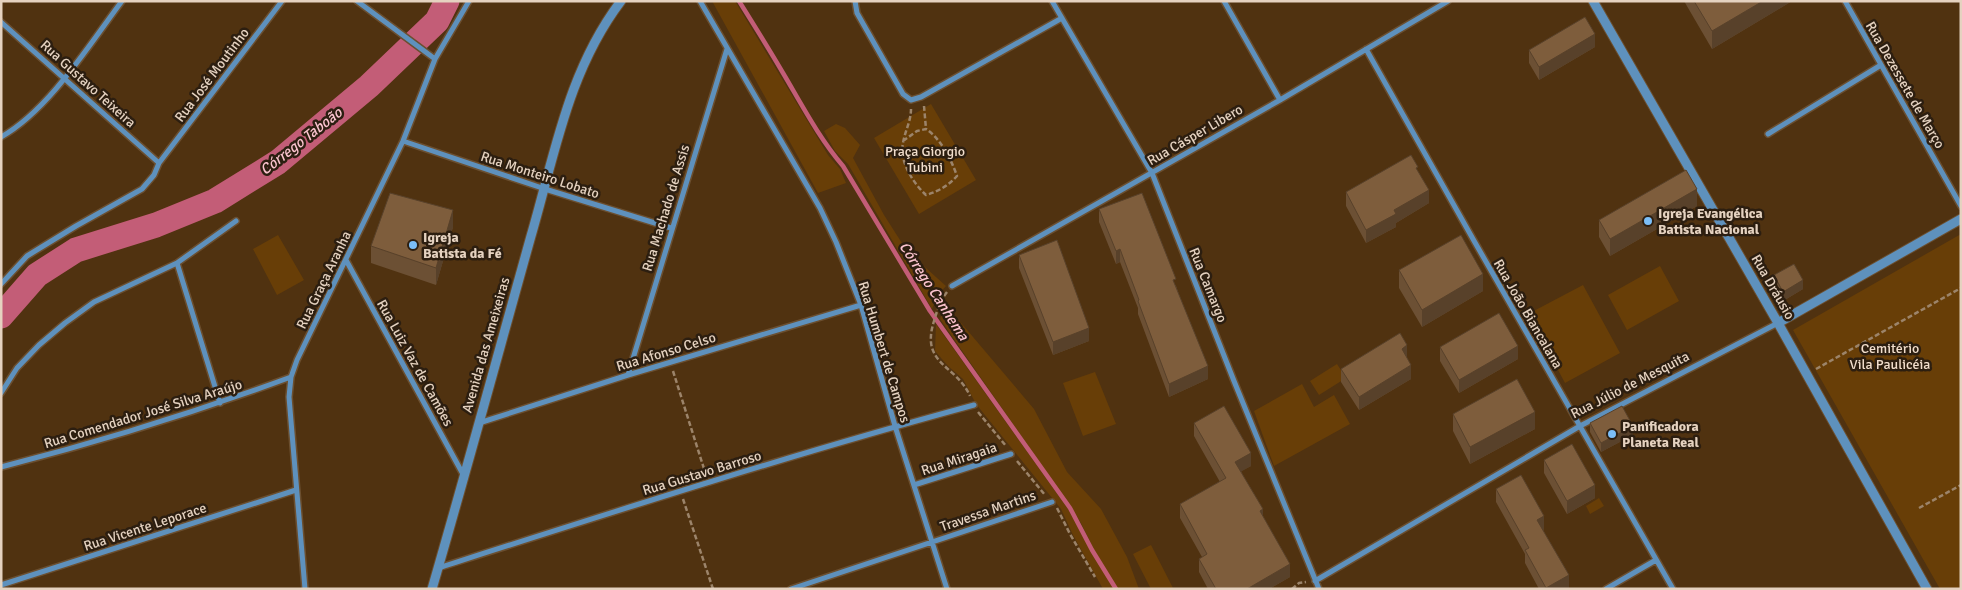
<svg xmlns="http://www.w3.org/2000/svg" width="1962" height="590" font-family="Signika,sans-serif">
<rect width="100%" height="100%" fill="#503210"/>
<path fill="#683e07" d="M 712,1 L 735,1 L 828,155 L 840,169 L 846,183 L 818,193 Z
M 931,104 L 976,180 L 919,214 L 874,138 Z
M 836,124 L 845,128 L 860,145 L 853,158 L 884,215 L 907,251 L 946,286 L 938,295 L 932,309 L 848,164 L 835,151 L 824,131 Z
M 1961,234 L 1961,589 L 1940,589 L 1793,330 Z
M 278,235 L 304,280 L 277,295 L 253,249 Z
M 1660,266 L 1679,301 L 1627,330 L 1608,295 Z
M 1583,285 L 1620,353 L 1565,383 L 1528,314 Z
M 945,304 L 1034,409 L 1067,472 L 1101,509 L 1127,557 L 1139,589 L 1118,589 L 1093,548 L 1081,523 L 1070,506 L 940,319 Z
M 936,324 L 1068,509 L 1091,551 L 1115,589 L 1103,589 L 1073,535 L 1061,509 L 976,404 L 963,379 L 948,366 L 935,351 Z
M 1337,364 L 1346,378 L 1319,395 L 1310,381 Z
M 1095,372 L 1116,424 L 1083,436 L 1063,383 Z
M 1302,384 L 1314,407 L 1334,395 L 1350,424 L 1274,466 L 1254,411 Z
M 1599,498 L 1604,506 L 1590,514 L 1586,506 Z
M 1151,545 L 1173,588 L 1170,589 L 1151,589 L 1133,554 Z"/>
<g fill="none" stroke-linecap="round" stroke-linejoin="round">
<path stroke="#c35d77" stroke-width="4.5" d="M 739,1 C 754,25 769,49 783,73 C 802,105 819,138 843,166 L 930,311 L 1070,508 L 1092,550 L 1116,589"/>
<path stroke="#c35d77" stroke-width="25" d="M 1,316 L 37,275 L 76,250 L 156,225 L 215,201 L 278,162 L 369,86 L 437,21 L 447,1"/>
<g stroke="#6b4f30" stroke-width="8">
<path id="minor" d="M 357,1 L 435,59
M 700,1 L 820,208 L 836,242 L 861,305 L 895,426 L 947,589
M 855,1 L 857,13 L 903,94 L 911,100 L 921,97 L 1062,18
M 1052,1 L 1152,173 L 1234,381 L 1319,589
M 1224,1 L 1280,100
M 1845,1 L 1961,206
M 1,22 L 159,163
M 1366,49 L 1473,239 L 1673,589
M 1768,134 L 1881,65
M 1,137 C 49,110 89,45 122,1
M 403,141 L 545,189 L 671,228
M 346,260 L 464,476
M 177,263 L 236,221
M 1,284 L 27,256 L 76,226 L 142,189 L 154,175 L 159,163 L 282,1
M 952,286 L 1280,100 L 1448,1
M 628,375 L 727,49
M 1,393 L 17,368 L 39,345 L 65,323 L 94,302 L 177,263 L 220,403
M 479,423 L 628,375 L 861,305
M 1,467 C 99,442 196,412 291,377
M 914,485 L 1011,454
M 438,568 C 616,511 793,454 974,405
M 1315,581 L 1580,426 L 1778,323
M 1,585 L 296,490
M 305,589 L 289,397 L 291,377 L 297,360 L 403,141 L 435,59 L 469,1
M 791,589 L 1052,502
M 1606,589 L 1656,560"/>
</g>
<g stroke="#6b4f30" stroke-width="11">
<path id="tertiary" d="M 1593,1 L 1778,323 L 1927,589
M 1778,323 L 1961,219
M 432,589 C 466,472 498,354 531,236 C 555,154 568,71 621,1"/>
</g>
<path stroke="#9c846a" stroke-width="2.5" stroke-dasharray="5 2.5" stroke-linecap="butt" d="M 924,106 L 926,129
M 903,141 L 917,131 L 926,129 C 941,139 951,159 957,176 C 948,186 939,191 926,195 C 913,183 899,161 903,143 C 905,131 911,121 911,109
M 947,292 C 940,301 937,311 934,321 C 920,365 956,364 970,396
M 1816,369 L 1961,288
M 673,371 L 706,475
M 978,412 L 1006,446
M 1017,461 L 1045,495
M 683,499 L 713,589
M 1057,508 L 1070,534 L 1095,577
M 1919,508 L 1961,485
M 1292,589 L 1299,583 L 1306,582"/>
<use href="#minor" stroke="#5e91bd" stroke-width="5"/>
<use href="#tertiary" stroke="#5e91bd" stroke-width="9"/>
</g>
<path fill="#6c5034" d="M 1684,1 L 1792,1 L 1712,49 Z
M 1595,47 L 1539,80 L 1529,63 L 1529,50 Z
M 1418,172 L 1429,203 L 1396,223 L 1396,227 L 1366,243 L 1346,206 L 1346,192 Z
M 1697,206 L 1610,256 L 1599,237 L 1599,220 Z
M 1099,209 L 1176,286 L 1208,379 L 1169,397 L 1138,314 L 1138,308 L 1120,262 L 1116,264 L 1099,222 Z
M 453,227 L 436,285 L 371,263 L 371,246 Z
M 1019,255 L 1089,341 L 1053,355 L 1019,268 Z
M 1399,270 L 1483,291 L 1422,327 L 1399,288 Z
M 1774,275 L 1803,289 L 1783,301 L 1774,284 Z
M 1440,347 L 1518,359 L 1459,393 L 1440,361 Z
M 1407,358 L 1411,379 L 1359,410 L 1341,382 L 1341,369 Z
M 1453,414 L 1535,429 L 1470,464 L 1453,431 Z
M 1194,423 L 1251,466 L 1241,471 L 1263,517 L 1290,577 L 1269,589 L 1208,589 L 1199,572 L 1199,559 L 1202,557 L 1180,518 L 1180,504 L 1220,482 L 1194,436 Z
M 1590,423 L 1633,435 L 1601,452 L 1590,432 Z
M 1544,460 L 1595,498 L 1567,514 L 1544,473 Z
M 1496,489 L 1544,529 L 1543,530 L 1569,588 L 1539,589 L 1525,563 L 1525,554 L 1496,502 Z"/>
<path fill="#58412a" d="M 1763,1 L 1792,1 L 1712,49 L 1712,31 Z
M 1595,34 L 1595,47 L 1539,80 L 1539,67 Z
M 1697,189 L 1697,206 L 1610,256 L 1610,239 Z
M 1429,190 L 1429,203 L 1396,223 L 1396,227 L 1366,243 L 1366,230 L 1394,210 Z
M 453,210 L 453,227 L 436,285 L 436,268 Z
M 1120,249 L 1120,262 L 1116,264 L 1116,251 Z
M 1483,274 L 1483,291 L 1422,327 L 1422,310 Z
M 1803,280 L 1803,289 L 1783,301 L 1783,292 Z
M 1089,328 L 1089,341 L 1053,355 L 1053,342 Z
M 1407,345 L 1407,359 L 1402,349 Z
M 1518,346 L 1518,359 L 1459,393 L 1459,380 Z
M 1411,365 L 1411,379 L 1359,410 L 1359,397 Z
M 1208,366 L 1208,379 L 1169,397 L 1169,384 Z
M 1535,412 L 1535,429 L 1470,464 L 1470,447 Z
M 1633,426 L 1633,435 L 1601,452 L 1601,443 Z
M 1251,453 L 1251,466 L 1235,475 L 1235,462 Z
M 1595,485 L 1595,498 L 1567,514 L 1567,501 Z
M 1263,509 L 1263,522 L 1260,511 Z
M 1544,516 L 1544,529 L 1537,533 L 1537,520 Z
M 1290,564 L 1290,577 L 1269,589 L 1247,589 Z
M 1569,575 L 1569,588 L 1546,589 L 1546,588 Z"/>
<path fill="#7e5d3c" stroke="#58412a" d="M 1694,1 L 1763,1 L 1712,31 Z
M 1585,17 L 1595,34 L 1539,67 L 1529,50 Z
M 1411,155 L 1418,167 L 1416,168 L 1429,190 L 1394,210 L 1396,214 L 1366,230 L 1346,192 Z
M 1686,170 L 1697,189 L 1610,239 L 1599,220 Z
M 390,193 L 453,210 L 436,268 L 371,246 Z
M 1142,193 L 1176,279 L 1173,280 L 1208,366 L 1169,384 L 1138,301 L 1139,300 L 1120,249 L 1116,251 L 1099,209 Z
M 1461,235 L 1483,274 L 1422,310 L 1399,270 Z
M 1057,240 L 1089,328 L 1053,342 L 1019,255 Z
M 1794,264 L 1803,280 L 1783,292 L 1774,275 Z
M 1499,313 L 1518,346 L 1459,380 L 1440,347 Z
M 1400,333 L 1407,345 L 1402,349 L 1411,365 L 1359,397 L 1341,369 Z
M 1517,379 L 1535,412 L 1470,447 L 1453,414 Z
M 1224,406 L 1251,453 L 1235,462 L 1263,509 L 1260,511 L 1290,564 L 1247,589 L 1216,589 L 1199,559 L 1207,554 L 1180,504 L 1226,478 L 1194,423 Z
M 1622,406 L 1633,426 L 1601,443 L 1590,423 Z
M 1572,444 L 1595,485 L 1567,501 L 1544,460 Z
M 1521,475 L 1544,516 L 1537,520 L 1569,575 L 1546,588 L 1525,550 L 1529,548 L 1496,489 Z"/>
<g fill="#7bbef8" stroke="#2c1e10" stroke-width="2">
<circle cx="1648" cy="221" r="5"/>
<circle cx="413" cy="245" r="5"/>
<circle cx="1612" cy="434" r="5"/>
</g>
<g text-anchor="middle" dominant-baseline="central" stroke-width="5" stroke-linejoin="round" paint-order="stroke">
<g font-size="14" fill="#e5d2c0" stroke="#2c1e10">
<text transform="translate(212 75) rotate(-53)">Rua José Moutinho</text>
<text transform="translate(88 84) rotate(42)">Rua Gustavo Teixeira</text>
<text transform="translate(1905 85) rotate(60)">Rua Dezessete de Março</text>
<text transform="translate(1195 135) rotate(-30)">Rua Cásper Libero</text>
<text transform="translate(540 175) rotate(18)">Rua Monteiro Lobato</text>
<text transform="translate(666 208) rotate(-73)">Rua Machado de Assis</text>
<text transform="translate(324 280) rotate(-64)">Rua Graça Aranha</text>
<text transform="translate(1208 285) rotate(68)">Rua Camargo</text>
<text transform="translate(1773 287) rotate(60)">Rua Dráusio</text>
<text transform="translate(1528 314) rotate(60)">Rua João Biancalana</text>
<text transform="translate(486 345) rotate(-74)">Avenida das Ameixeiras</text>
<text transform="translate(666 352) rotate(-17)">Rua Afonso Celso</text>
<text transform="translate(884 352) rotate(73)">Rua Humbert de Campos</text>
<text transform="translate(415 363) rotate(61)">Rua Luiz Vaz de Camões</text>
<text transform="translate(1630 385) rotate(-27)">Rua Júlio de Mesquita</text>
<text transform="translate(143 414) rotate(-17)">Rua Comendador José Silva Araújo</text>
<text transform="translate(959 459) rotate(-18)">Rua Miragaia</text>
<text transform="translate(702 473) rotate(-17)">Rua Gustavo Barroso</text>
<text transform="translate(988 511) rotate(-19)">Travessa Martins</text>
<text transform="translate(145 527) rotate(-18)">Rua Vicente Leporace</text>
</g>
<g font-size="14" fill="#f2decc" stroke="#2c1e10">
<text x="925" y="151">Praça Giorgio<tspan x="925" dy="16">Tubini</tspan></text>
<text x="1890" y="348">Cemitério<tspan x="1890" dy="16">Vila Paulicéia</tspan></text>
</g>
<g font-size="14" font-weight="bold" fill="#e5d2c0" stroke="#2c1e10" text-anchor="start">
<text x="1658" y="213">Igreja Evangélica<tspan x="1658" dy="16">Batista Nacional</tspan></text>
<text x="423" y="237">Igreja<tspan x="423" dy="16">Batista da Fé</tspan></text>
<text x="1622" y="426">Panificadora<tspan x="1622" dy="16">Planeta Real</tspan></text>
</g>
<g font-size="15" font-style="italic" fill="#fcc4cf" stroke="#2c1e10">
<text transform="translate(301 141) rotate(-38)">Córrego Taboão</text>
<text transform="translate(934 291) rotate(57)">Córrego Canhema</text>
</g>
</g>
<rect width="1962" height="590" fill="none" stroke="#e5d2c0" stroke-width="5"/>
</svg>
